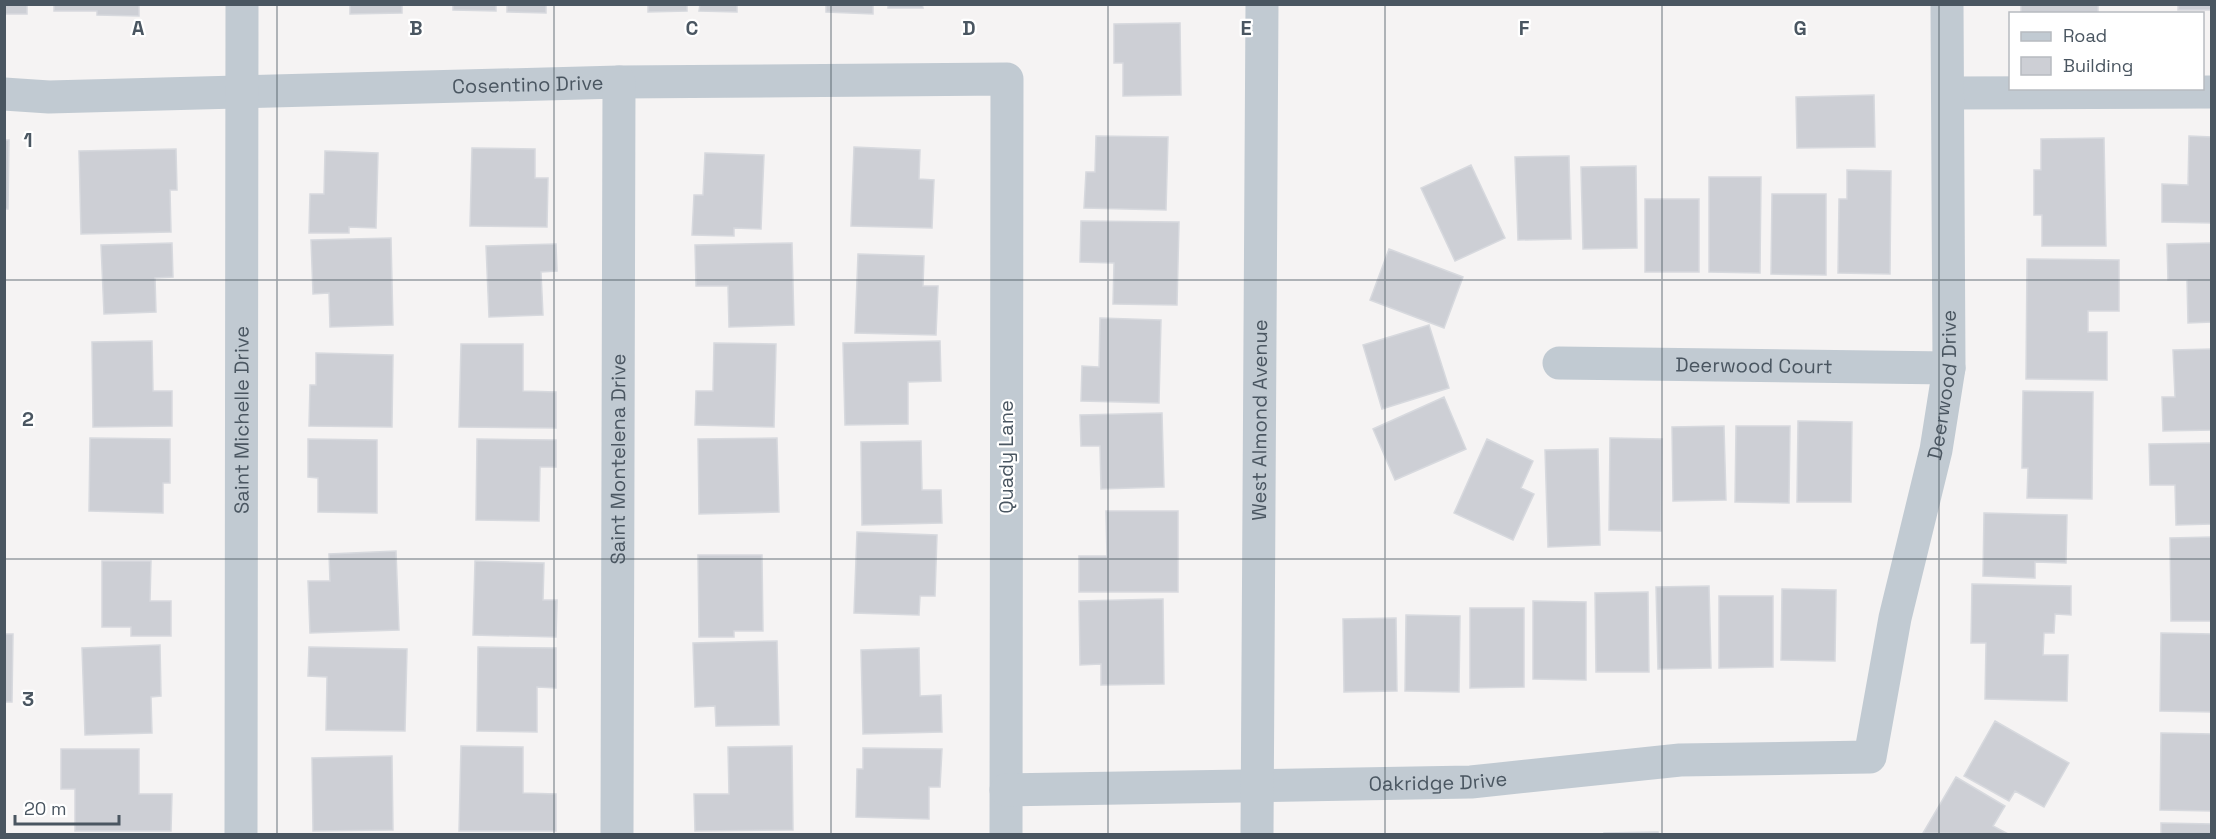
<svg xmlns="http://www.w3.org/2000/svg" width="2216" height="839" font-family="'Space Grotesk',sans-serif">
<rect width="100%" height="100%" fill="#f5f3f3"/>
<path fill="#cdcfd5" stroke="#d7d9de" stroke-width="1.5" d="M 4,4 L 27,4 L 27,14 L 4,14 Z
M 54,4 L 139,4 L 139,16 L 97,15 L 97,11 L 54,11 Z
M 350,4 L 402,4 L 402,13 L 350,14 Z
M 453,4 L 496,4 L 496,11 L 453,10 Z
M 507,4 L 546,4 L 546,13 L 507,12 Z
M 648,4 L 687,4 L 687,11 L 648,12 Z
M 700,4 L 737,4 L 737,12 L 699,11 Z
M 826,4 L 873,4 L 873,14 L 826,12 Z
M 888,4 L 922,4 L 923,8 L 888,8 Z
M 2021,4 L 2098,4 L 2098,14 L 2021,14 Z
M 2178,4 L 2212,4 L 2212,10 L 2178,10 Z
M 1180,23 L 1181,95 L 1123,96 L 1123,63 L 1114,63 L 1114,24 Z
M 1874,95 L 1875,147 L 1797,148 L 1796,97 Z
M 1096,136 L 1168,137 L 1166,210 L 1084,208 L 1086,172 L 1095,172 Z
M 2189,136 L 2212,137 L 2212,223 L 2162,222 L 2162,184 L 2188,185 Z
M 2104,138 L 2106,246 L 2042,246 L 2042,215 L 2034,215 L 2034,170 L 2041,170 L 2041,139 Z
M 4,140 L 9,140 L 8,209 L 4,209 Z
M 854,147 L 920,150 L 919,179 L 934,180 L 932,228 L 851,226 Z
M 472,148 L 535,149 L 535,178 L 548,178 L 547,227 L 470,226 Z
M 176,149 L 177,190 L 170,190 L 171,232 L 81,234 L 79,151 Z
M 325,151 L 378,153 L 376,228 L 349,227 L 349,233 L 309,233 L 310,194 L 324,194 Z
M 705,153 L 764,155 L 761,229 L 734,228 L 734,236 L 692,235 L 694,195 L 703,195 Z
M 1569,156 L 1571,239 L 1518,240 L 1515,157 Z
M 1471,165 L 1505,238 L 1455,261 L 1421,188 Z
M 1636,166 L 1637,248 L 1583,249 L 1581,167 Z
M 1847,170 L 1891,171 L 1890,274 L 1838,273 L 1839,199 L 1847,199 Z
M 1709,177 L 1761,177 L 1760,273 L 1709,272 Z
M 1772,194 L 1826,194 L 1826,275 L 1771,274 Z
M 1645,199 L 1699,199 L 1699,272 L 1645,272 Z
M 1081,221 L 1179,222 L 1177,305 L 1113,304 L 1114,263 L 1080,262 Z
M 391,238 L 393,325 L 330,327 L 329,293 L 313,294 L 311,240 Z
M 172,243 L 173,277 L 155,278 L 156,312 L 104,314 L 101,245 Z
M 792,243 L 794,325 L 729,327 L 728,286 L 696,286 L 695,245 Z
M 2212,243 L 2212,322 L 2188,323 L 2187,280 L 2168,280 L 2167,244 Z
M 556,244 L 557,271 L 541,272 L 543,315 L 489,317 L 486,246 Z
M 1389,249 L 1463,277 L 1444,328 L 1370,300 Z
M 858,254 L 924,256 L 923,286 L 938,286 L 936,335 L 855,333 Z
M 2027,259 L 2119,260 L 2119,311 L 2088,311 L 2088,332 L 2107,332 L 2107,380 L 2026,379 Z
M 1100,318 L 1161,320 L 1159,403 L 1081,401 L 1082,366 L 1099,367 Z
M 1429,325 L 1449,388 L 1382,409 L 1363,345 Z
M 152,341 L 153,391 L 172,391 L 172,426 L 93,427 L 92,342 Z
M 940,341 L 941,381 L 908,382 L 908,424 L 845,425 L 843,343 Z
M 714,343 L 776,344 L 774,427 L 695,425 L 696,391 L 713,391 Z
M 461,344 L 523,344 L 523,391 L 556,392 L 556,428 L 459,427 Z
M 2212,349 L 2212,430 L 2163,431 L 2162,397 L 2175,397 L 2173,350 Z
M 316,353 L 393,355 L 392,427 L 309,426 L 310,385 L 316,385 Z
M 2023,391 L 2093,392 L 2092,499 L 2027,498 L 2028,468 L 2022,468 Z
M 1444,397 L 1466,449 L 1395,480 L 1373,429 Z
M 1162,413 L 1164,487 L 1101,489 L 1100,446 L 1081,446 L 1080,415 Z
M 1798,421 L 1852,422 L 1851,502 L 1797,502 Z
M 1724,426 L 1726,500 L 1673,501 L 1672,427 Z
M 1736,426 L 1790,426 L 1789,503 L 1735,502 Z
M 90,438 L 170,439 L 170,483 L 163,483 L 163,513 L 89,511 Z
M 777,438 L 779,512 L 699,514 L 698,439 Z
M 1610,438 L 1662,439 L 1661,531 L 1609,530 Z
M 308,439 L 377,440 L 377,513 L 318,512 L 318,478 L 308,477 Z
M 477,439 L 556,440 L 556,467 L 540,467 L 539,521 L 476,520 Z
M 1487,439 L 1533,461 L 1521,488 L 1534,494 L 1513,540 L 1454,513 Z
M 921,441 L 922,490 L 941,490 L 942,523 L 862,525 L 861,442 Z
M 2212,443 L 2212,524 L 2176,525 L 2175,485 L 2150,485 L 2149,444 Z
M 1598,449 L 1600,545 L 1548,547 L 1545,450 Z
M 1106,511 L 1178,511 L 1178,592 L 1079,592 L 1079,556 L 1107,556 Z
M 1984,513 L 2067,515 L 2066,563 L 2035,562 L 2035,578 L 1983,576 Z
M 857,532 L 937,535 L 935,596 L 920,596 L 919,615 L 854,613 Z
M 2212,537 L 2212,621 L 2171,621 L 2170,538 Z
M 396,551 L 399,630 L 310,633 L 308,581 L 330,581 L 329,554 Z
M 698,555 L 762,555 L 763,631 L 734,631 L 734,637 L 699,637 Z
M 102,561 L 151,561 L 150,601 L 171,601 L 171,636 L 131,636 L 131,627 L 102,627 Z
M 475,561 L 544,563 L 543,600 L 557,600 L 556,637 L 473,635 Z
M 1972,584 L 2071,586 L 2071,615 L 2055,614 L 2054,633 L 2044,633 L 2043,655 L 2068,655 L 2067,701 L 1985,699 L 1986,643 L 1971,643 Z
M 1709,586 L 1711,668 L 1658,669 L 1656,587 Z
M 1782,589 L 1836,590 L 1835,661 L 1781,660 Z
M 1648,592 L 1649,672 L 1596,672 L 1595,593 Z
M 1719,596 L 1773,596 L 1773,667 L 1719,668 Z
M 1163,599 L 1164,684 L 1101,685 L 1101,664 L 1080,665 L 1079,601 Z
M 1533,601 L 1586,602 L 1586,680 L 1533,679 Z
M 1470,608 L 1524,608 L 1524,687 L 1470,688 Z
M 1406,615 L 1460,616 L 1459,692 L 1405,691 Z
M 1396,618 L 1397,691 L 1344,692 L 1343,619 Z
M 2161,633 L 2212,634 L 2212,712 L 2160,711 Z
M 4,634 L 13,634 L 12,702 L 4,702 Z
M 777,641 L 779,725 L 716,726 L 715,706 L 695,707 L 693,643 Z
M 160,645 L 161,696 L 151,697 L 152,733 L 85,735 L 82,648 Z
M 309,647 L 407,649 L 405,731 L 326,730 L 327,677 L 308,676 Z
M 478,647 L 556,648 L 556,688 L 537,687 L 537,732 L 477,731 Z
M 919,648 L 920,696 L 941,695 L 942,732 L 863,734 L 861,650 Z
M 1995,721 L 2069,763 L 2044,807 L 2015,791 L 2009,801 L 1964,776 Z
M 2161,733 L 2212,734 L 2212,811 L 2160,810 Z
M 461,746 L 523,747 L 523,793 L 556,794 L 556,831 L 459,831 Z
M 792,746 L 793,830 L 695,831 L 694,794 L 729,794 L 728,747 Z
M 863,748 L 942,749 L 940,787 L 929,787 L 929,819 L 856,817 L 857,769 L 863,769 Z
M 61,749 L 139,749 L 139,794 L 172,794 L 171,831 L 75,831 L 75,789 L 61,789 Z
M 392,756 L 393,830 L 313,831 L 312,758 Z
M 1956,777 L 2005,806 L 1993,826 L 2008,834 L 1923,833 Z
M 2161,823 L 2212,824 L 2212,834 L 2161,834 Z
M 1658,832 L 1658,834 L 1604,834 L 1604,833 Z"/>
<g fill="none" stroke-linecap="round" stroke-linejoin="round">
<g stroke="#c1cad2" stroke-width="33">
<path d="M 1948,93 L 2212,92"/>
<path id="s1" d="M 4,94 L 49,97 L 619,82 L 1007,79 L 1006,834"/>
<path id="s2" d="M 1559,363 L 1949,368"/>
<path id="s3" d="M 1006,790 L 1471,782 L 1680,760 L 1870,757 L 1895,618 L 1936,450 L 1949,368 L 1947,4"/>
<path id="s4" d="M 241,834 L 242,4"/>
<path id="s5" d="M 617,834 L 619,82"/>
<path id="s6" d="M 1257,834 L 1262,4"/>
</g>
</g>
<path fill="none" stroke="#4a5661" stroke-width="1.5" stroke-opacity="0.55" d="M 277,4 L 277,834M 554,4 L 554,834M 831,4 L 831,834M 1108,4 L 1108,834M 1385,4 L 1385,834M 1662,4 L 1662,834M 1939,4 L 1939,834M 4,280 L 2212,280M 4,559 L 2212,559"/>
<g text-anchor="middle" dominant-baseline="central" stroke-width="4.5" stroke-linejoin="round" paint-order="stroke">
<g font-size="20" fill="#4a5661" stroke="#fff">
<text stroke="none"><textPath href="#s1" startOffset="524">Cosentino Drive</textPath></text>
<text stroke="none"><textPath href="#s2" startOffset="195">Deerwood Court</textPath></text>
<text stroke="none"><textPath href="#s3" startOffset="1245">Deerwood Drive</textPath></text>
<text stroke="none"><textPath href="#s4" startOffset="414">Saint Michelle Drive</textPath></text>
<text stroke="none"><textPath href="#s6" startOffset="414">West Almond Avenue</textPath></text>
<text transform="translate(1006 457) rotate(-90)">Quady Lane</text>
<text stroke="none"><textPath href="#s5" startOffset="375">Saint Montelena Drive</textPath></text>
<text stroke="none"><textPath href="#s3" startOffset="432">Oakridge Drive</textPath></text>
</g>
</g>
<g font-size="20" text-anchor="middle" font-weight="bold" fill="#4a5661" stroke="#fff" stroke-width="4.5" stroke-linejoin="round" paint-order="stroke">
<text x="138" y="35">A</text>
<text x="416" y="35">B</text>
<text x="692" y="35">C</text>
<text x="969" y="35">D</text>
<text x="1246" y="35">E</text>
<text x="1524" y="35">F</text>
<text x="1800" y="35">G</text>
<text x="28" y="147">1</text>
<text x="28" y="426">2</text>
<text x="28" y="706">3</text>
</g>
<rect width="2216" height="839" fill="none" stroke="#4a5661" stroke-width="12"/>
<rect x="2009" y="12" width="195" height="78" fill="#ffffff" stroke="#b7bbc0" stroke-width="1.5"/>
<rect x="2021" y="32" width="30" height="9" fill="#c1cad2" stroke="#b7bbc0" stroke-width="1.5"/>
<text x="2063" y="42" font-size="18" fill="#4a5661">Road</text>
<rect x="2021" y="57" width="30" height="18" fill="#cdcfd5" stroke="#b7bbc0" stroke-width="1.5"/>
<text x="2063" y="72" font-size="18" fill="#4a5661">Building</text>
<path d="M15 815v9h104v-9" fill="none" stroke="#4a5661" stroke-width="3"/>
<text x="24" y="815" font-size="18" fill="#4a5661" stroke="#ffffff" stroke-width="4.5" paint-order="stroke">20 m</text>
</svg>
